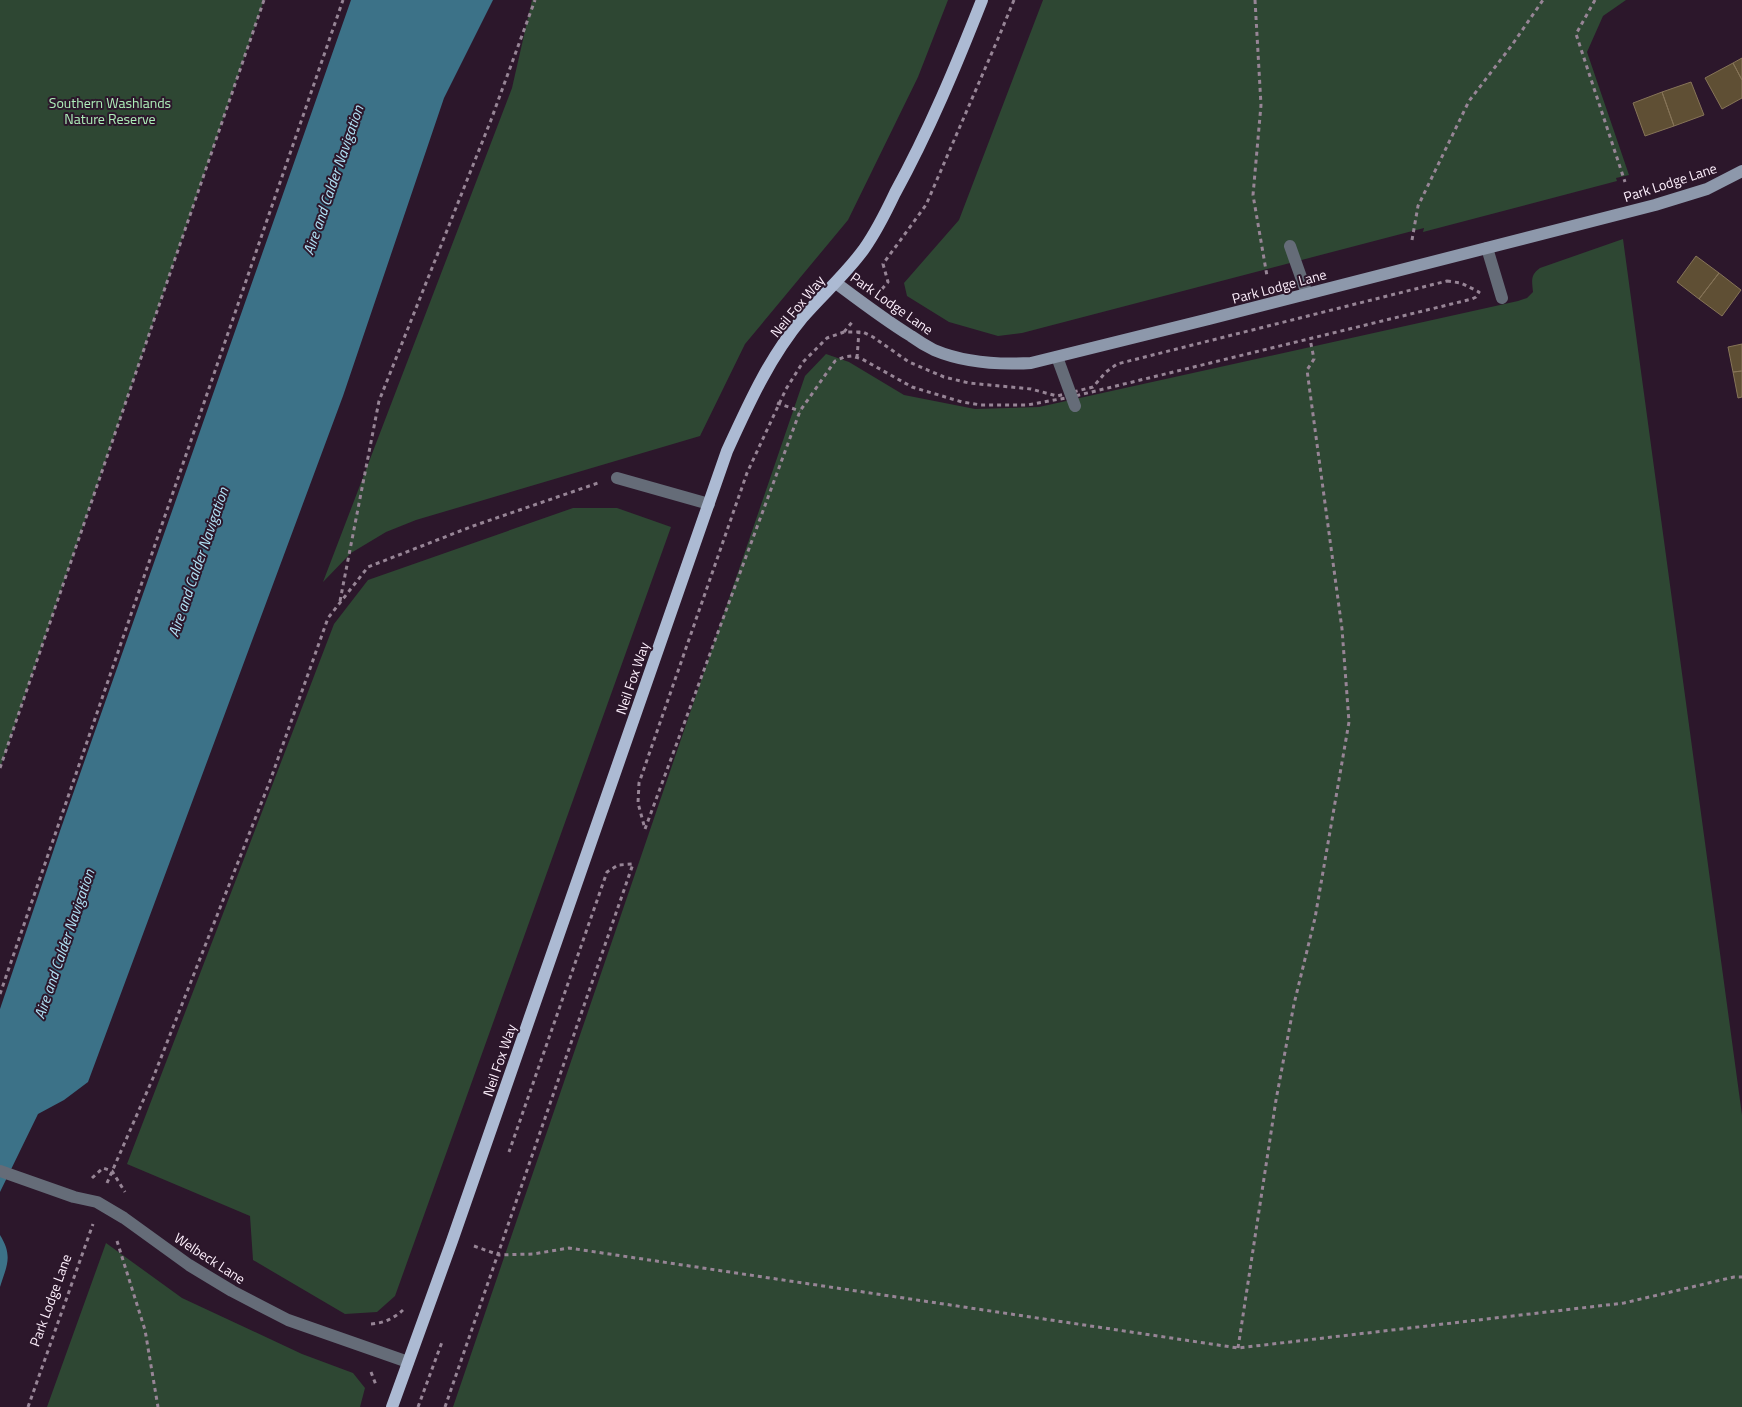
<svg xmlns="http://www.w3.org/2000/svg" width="1742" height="1407" font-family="'Titillium Web',sans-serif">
<rect width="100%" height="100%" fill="#2c172b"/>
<path fill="#2e4733" d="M 0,0 L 264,0 L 0,768 Z
M 532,0 L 948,0 L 918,77 L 848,220 L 745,344 L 700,436 L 416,520 L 386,532 L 351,553 L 323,582 L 512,88 Z
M 1043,0 L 1626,0 L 1603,16 L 1587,52 L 1629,175 L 1616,178 L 1617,181 L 1423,232 L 1424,228 L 1022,333 L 998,336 L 949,322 L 907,296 L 904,283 L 959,220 Z
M 1623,239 L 1742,1115 L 1742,1407 L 453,1407 L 805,376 L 826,354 L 849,362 L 904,395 L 975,409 L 1039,407 L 1518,301 L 1527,298 L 1533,292 C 1532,281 1530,275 1540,268 Z
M 573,508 L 617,508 L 671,527 L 395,1296 L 377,1312 L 345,1314 L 253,1260 L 250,1216 L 127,1164 L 334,624 L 368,580 Z
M 106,1243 L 182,1298 L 302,1354 L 353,1373 L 365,1388 L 360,1407 L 47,1407 Z"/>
<path fill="#3c7288" d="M 351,0 L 493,0 L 444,98 L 343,396 L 88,1082 L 64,1100 L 38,1114 L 0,1192 L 0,1009 L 60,831 Z
M 0,1235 C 13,1256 7,1265 0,1287 Z"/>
<path fill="#5f4f34" stroke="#867458" d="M 1742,58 L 1742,80 L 1733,63 Z
M 1733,63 L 1742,80 L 1742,98 L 1722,109 L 1705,78 Z
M 1691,82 L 1704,115 L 1674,126 L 1662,92 Z
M 1662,92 L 1674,126 L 1645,136 L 1633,103 Z
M 1696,256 L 1719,273 L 1699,299 L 1677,282 Z
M 1719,273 L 1741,290 L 1722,316 L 1699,299 Z
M 1742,344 L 1742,371 L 1733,372 L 1728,347 Z
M 1742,371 L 1742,397 L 1738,398 L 1733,372 Z"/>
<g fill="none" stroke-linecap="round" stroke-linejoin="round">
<path stroke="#978596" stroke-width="3" stroke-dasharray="4 4" stroke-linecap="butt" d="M 1255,0 L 1261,105 L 1253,195 L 1267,276
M 1595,0 L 1576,34 L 1625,182
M 1412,240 L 1418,206 L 1469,101 L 1512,45 L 1543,0
M 1447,281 L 1461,283 L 1479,292 L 1476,297 L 1472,299 L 1071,397 L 1027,405 L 981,405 L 962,402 L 912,387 L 862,359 L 852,356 L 844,357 L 835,361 L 800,411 L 645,829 L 638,803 L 639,783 L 747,473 L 786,389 L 803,362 L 827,338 L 844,332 L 863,332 L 873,337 L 909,362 L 944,377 L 969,383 L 1031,389 L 1057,396 L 1093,387 L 1106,372 L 1117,364 Z
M 882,289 L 888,282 L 883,264 L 926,205 L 1000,34 L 1014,0
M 844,332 L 853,321
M 857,358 L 859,331
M 777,403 L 800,411
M 340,601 L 379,401 L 491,120 L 535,0
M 0,768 L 264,0
M 0,994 L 343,0
M 92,1178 L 103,1168 L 112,1171 L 125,1192
M 107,1183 L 153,1078 L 270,781 L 328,618 L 368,567 L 473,526 L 598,483
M 117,1241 L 145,1330 L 158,1407
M 474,1246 L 499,1255 L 533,1254 L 569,1248 L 1238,1348 L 1624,1303 L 1734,1277 L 1742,1277
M 371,1324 C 384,1323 393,1319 403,1310
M 1238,1348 L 1276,1100 L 1294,1004 L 1315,918 L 1349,722 L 1342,629 L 1307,370 L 1314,359 L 1310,339
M 371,1372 L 376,1385
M 28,1407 L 93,1224
M 418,1407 L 442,1342
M 445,1407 L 633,864 L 618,865 L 607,872 L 509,1152"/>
<path stroke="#656c78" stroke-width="12" d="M 617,478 L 709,504"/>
<path stroke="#656c78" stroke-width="12" d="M 1290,246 L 1307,294
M 1487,248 L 1502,298
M 1057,357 L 1075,406
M 0,1171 L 74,1197 L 97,1202 L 124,1218 L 189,1265 L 232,1291 L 288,1320 L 408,1362"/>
<path stroke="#8d98ab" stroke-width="12" d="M 836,283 C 860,301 885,320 911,336 C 918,341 926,346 934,350 C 965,363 998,365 1031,363 L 1209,319 L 1655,205 L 1707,189 L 1742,171"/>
<path stroke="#acbad3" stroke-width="12" d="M 392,1407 L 452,1241 L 727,451 C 749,403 769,358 803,317 C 823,294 846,274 864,249 C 876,232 886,212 895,193 C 929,131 956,66 982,0"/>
</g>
<g text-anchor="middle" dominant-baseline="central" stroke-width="4" stroke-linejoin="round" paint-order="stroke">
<g font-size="14" fill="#aeeeb9" stroke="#2c172b">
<text x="110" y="102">Southern Washlands<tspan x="110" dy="16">Nature Reserve</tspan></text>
</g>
<g font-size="14" fill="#fdeffc" stroke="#2c172b">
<text transform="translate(1670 182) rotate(-18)">Park Lodge Lane</text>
<text transform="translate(1279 286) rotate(-15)">Park Lodge Lane</text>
<text transform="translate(892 303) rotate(35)">Park Lodge Lane</text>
<text transform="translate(797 306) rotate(-50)">Neil Fox Way</text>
<text transform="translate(632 678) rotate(-71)">Neil Fox Way</text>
<text transform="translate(499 1060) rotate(-71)">Neil Fox Way</text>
<text transform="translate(210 1258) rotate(33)">Welbeck Lane</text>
<text transform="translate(50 1300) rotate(-70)">Park Lodge Lane</text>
</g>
<g font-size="15" font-style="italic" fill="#b1e2f6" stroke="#2c172b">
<text transform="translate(333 180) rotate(-71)">Aire and Calder Navigation</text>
<text transform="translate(198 562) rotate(-71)">Aire and Calder Navigation</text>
<text transform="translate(64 944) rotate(-71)">Aire and Calder Navigation</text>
</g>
</g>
</svg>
